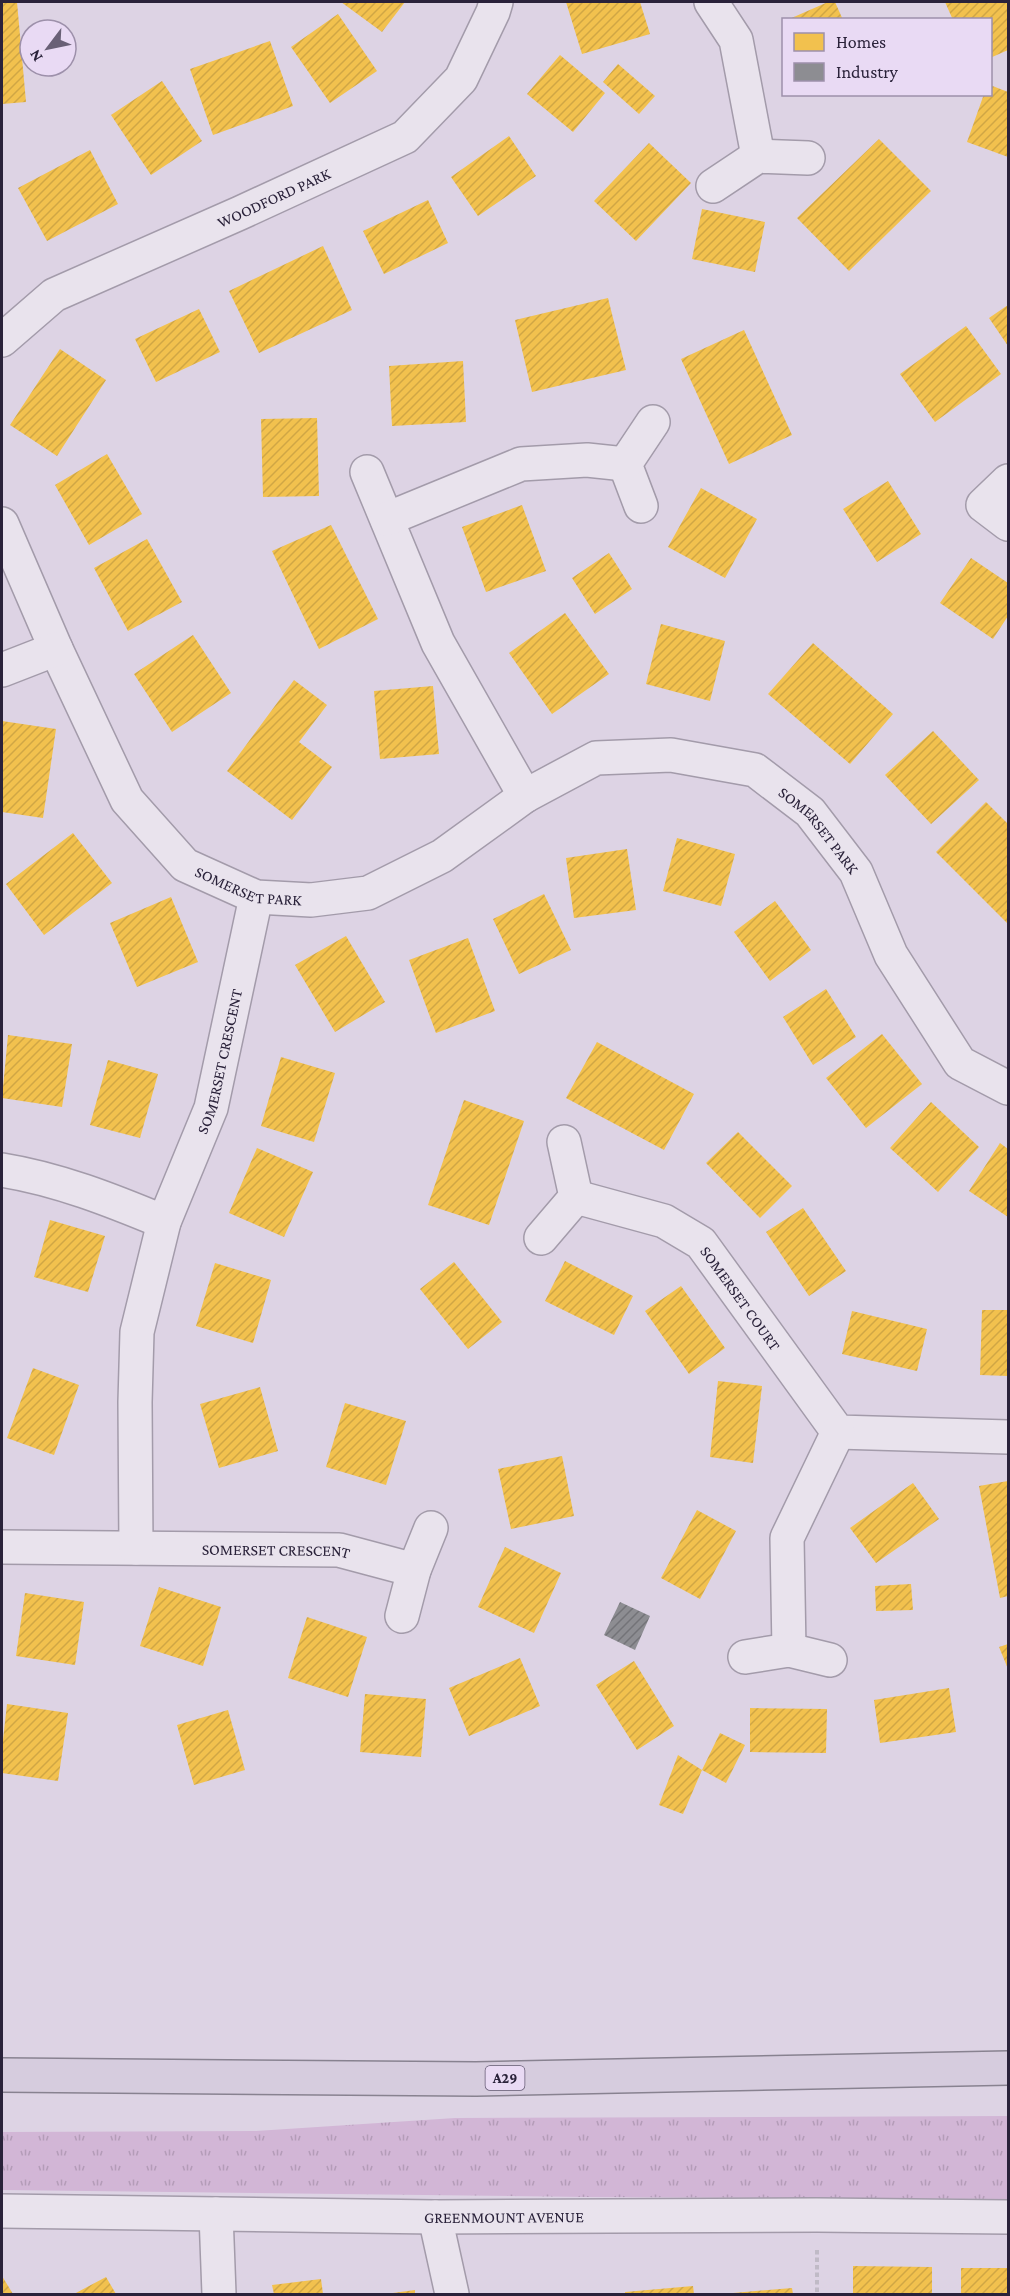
<svg xmlns="http://www.w3.org/2000/svg" width="1010" height="2296" font-family="'Crimson Pro',serif">
<defs>
<pattern id="grass-tufts" width="24" height="20" patternUnits="userSpaceOnUse" patternTransform="scale(1.5)"><rect width="24" height="20" fill="#d2b6d6"/><path d="M3 7l-1-3M5 7V3M7 7l1-3M15 17l-1-3M17 17v-4M19 17l1-3" fill="none" stroke="#b49cb8"/></pattern>
<pattern id="homes-hatch" width="6" height="6" patternUnits="userSpaceOnUse" patternTransform="scale(1.5)"><rect width="6" height="6" fill="#f2c14e"/><path d="M-1 1l2-2M0 6l6-6M5 7l2-2" fill="none" stroke="#d0a645"/></pattern>
<pattern id="industry-hatch" width="6" height="6" patternUnits="userSpaceOnUse" patternTransform="scale(1.5)"><rect width="6" height="6" fill="#8d8d92"/><path d="M-1 1l2-2M0 6l6-6M5 7l2-2" fill="none" stroke="#737378"/></pattern>
</defs>
<rect width="100%" height="100%" fill="#ddd3e4"/>
<path fill="url(#grass-tufts)" d="M 1008,2116 L 1008,2199 L 584,2197 L 2,2190 L 2,2132 L 256,2131 L 455,2118 Z"/>
<path fill="url(#homes-hatch)" d="M 2,2 L 17,2 L 26,102 L 2,104 Z
M 341,2 L 405,2 L 382,32 Z
M 566,2 L 640,2 L 650,34 L 582,54 Z
M 828,2 L 835,2 L 843,20 L 787,20 Z
M 945,2 L 1008,2 L 1008,50 L 990,58 L 990,20 L 953,20 Z
M 338,14 L 377,71 L 330,103 L 291,47 Z
M 270,41 L 293,106 L 213,135 L 190,69 Z
M 560,55 L 605,93 L 573,132 L 527,94 Z
M 618,64 L 655,96 L 639,114 L 603,82 Z
M 162,81 L 202,141 L 151,175 L 111,115 Z
M 990,85 L 1008,92 L 1008,157 L 967,142 L 984,94 L 990,94 Z
M 509,136 L 536,176 L 478,216 L 451,177 Z
M 879,139 L 931,191 L 849,271 L 797,218 Z
M 649,143 L 691,183 L 636,241 L 594,201 Z
M 90,150 L 118,204 L 47,241 L 18,188 Z
M 428,200 L 448,243 L 384,274 L 363,231 Z
M 702,209 L 765,222 L 755,272 L 692,259 Z
M 323,246 L 352,310 L 259,353 L 229,291 Z
M 608,298 L 626,370 L 532,392 L 515,320 Z
M 1008,305 L 1008,346 L 989,318 Z
M 199,309 L 220,352 L 156,382 L 135,339 Z
M 966,326 L 1001,374 L 935,422 L 900,374 Z
M 744,330 L 792,435 L 729,464 L 681,359 Z
M 60,349 L 106,380 L 57,456 L 10,425 Z
M 463,361 L 466,422 L 392,426 L 389,366 Z
M 317,418 L 319,496 L 263,497 L 261,419 Z
M 107,454 L 142,514 L 89,545 L 55,485 Z
M 888,481 L 921,534 L 877,562 L 843,509 Z
M 701,488 L 757,519 L 725,578 L 668,547 Z
M 522,505 L 546,571 L 486,592 L 462,527 Z
M 331,525 L 378,619 L 319,649 L 272,551 Z
M 147,539 L 182,602 L 128,631 L 94,568 Z
M 609,553 L 632,589 L 595,614 L 572,578 Z
M 971,558 L 1008,583 L 1008,616 L 993,639 L 940,603 Z
M 565,613 L 609,674 L 552,714 L 509,653 Z
M 661,624 L 725,641 L 710,701 L 646,684 Z
M 193,635 L 231,693 L 172,732 L 134,674 Z
M 813,643 L 893,714 L 850,764 L 768,694 Z
M 294,680 L 327,705 L 299,742 L 332,767 L 292,820 L 227,771 Z
M 433,686 L 439,754 L 380,759 L 374,691 Z
M 2,721 L 56,729 L 43,818 L 2,812 Z
M 933,731 L 979,780 L 931,824 L 885,775 Z
M 986,802 L 1008,824 L 1008,924 L 936,852 Z
M 73,833 L 112,883 L 44,935 L 6,884 Z
M 677,838 L 735,854 L 721,906 L 663,891 Z
M 627,849 L 636,910 L 574,918 L 566,858 Z
M 544,894 L 571,950 L 519,974 L 493,919 Z
M 171,897 L 198,962 L 137,987 L 110,923 Z
M 775,901 L 811,950 L 770,981 L 734,932 Z
M 346,936 L 385,1002 L 335,1032 L 295,965 Z
M 468,938 L 495,1011 L 436,1033 L 409,960 Z
M 826,989 L 856,1037 L 813,1065 L 783,1017 Z
M 882,1034 L 922,1084 L 866,1128 L 826,1078 Z
M 8,1035 L 72,1044 L 62,1107 L 2,1098 Z
M 597,1042 L 694,1094 L 664,1150 L 566,1098 Z
M 281,1057 L 335,1073 L 314,1142 L 261,1126 Z
M 108,1060 L 158,1074 L 140,1138 L 90,1125 Z
M 464,1100 L 524,1121 L 489,1225 L 428,1205 Z
M 931,1102 L 979,1147 L 938,1192 L 890,1148 Z
M 738,1132 L 792,1186 L 760,1218 L 706,1163 Z
M 1000,1143 L 1008,1149 L 1008,1217 L 969,1191 Z
M 257,1148 L 313,1172 L 284,1237 L 229,1213 Z
M 803,1208 L 846,1271 L 809,1296 L 766,1232 Z
M 50,1220 L 105,1236 L 88,1292 L 34,1277 Z
M 565,1261 L 633,1296 L 614,1335 L 545,1301 Z
M 454,1262 L 502,1322 L 468,1349 L 420,1289 Z
M 215,1263 L 271,1280 L 253,1343 L 196,1326 Z
M 681,1286 L 725,1348 L 689,1374 L 645,1311 Z
M 982,1310 L 1008,1310 L 1008,1376 L 980,1375 Z
M 852,1311 L 927,1329 L 917,1371 L 842,1354 Z
M 33,1368 L 79,1385 L 54,1455 L 7,1438 Z
M 718,1381 L 762,1386 L 753,1463 L 710,1457 Z
M 260,1387 L 278,1451 L 219,1468 L 200,1404 Z
M 345,1403 L 406,1421 L 386,1485 L 326,1467 Z
M 562,1456 L 574,1516 L 511,1529 L 498,1469 Z
M 1008,1481 L 1008,1596 L 1000,1598 L 979,1486 Z
M 913,1483 L 939,1519 L 876,1563 L 850,1528 Z
M 697,1510 L 736,1531 L 700,1599 L 661,1578 Z
M 505,1547 L 561,1573 L 534,1633 L 478,1607 Z
M 911,1584 L 913,1610 L 876,1611 L 875,1586 Z
M 159,1587 L 221,1607 L 203,1666 L 140,1646 Z
M 25,1593 L 84,1602 L 75,1665 L 16,1656 Z
M 307,1617 L 367,1637 L 348,1697 L 288,1678 Z
M 1008,1644 L 1008,1669 L 999,1647 Z
M 520,1658 L 540,1706 L 469,1736 L 449,1688 Z
M 634,1661 L 674,1726 L 637,1750 L 596,1685 Z
M 949,1688 L 956,1732 L 880,1743 L 874,1700 Z
M 365,1694 L 426,1699 L 421,1757 L 360,1752 Z
M 7,1704 L 68,1713 L 58,1781 L 2,1773 L 2,1749 Z
M 750,1708 L 827,1709 L 826,1753 L 750,1752 Z
M 228,1710 L 245,1770 L 194,1785 L 177,1725 Z
M 720,1733 L 745,1745 L 726,1783 L 702,1770 Z
M 678,1755 L 702,1770 L 683,1814 L 659,1805 Z
M 853,2266 L 932,2267 L 932,2294 L 853,2294 Z
M 961,2268 L 1008,2268 L 1008,2294 L 961,2294 Z
M 2,2276 L 13,2294 L 2,2294 Z
M 106,2277 L 116,2294 L 74,2294 Z
M 321,2279 L 323,2294 L 274,2294 L 272,2285 Z
M 693,2286 L 694,2294 L 625,2294 L 625,2292 Z
M 792,2288 L 793,2294 L 734,2294 L 733,2293 Z
M 415,2290 L 415,2294 L 393,2294 L 393,2293 Z"/>
<path fill="url(#industry-hatch)" d="M 620,1602 L 650,1616 L 635,1650 L 604,1635 Z"/>
<g fill="none" stroke-linecap="round" stroke-linejoin="round">
<g stroke="#a39baa" stroke-width="36">
<g id="minor">
<path d="M 711,2 L 736,40 L 758,156"/>
<path d="M 713,186 L 758,156 L 808,158"/>
<path id="s1" d="M 2,340 L 54,295 L 240,213 L 405,137 L 461,79 L 493,12 L 496,2"/>
<path d="M 367,472 L 438,643 L 525,796"/>
<path d="M 1008,481 L 983,505 L 1008,524"/>
<path d="M 641,506 L 625,464 L 653,422"/>
<path d="M 387,519 L 521,464 L 587,460 L 625,464"/>
<path id="s2" d="M 2,524 L 56,649 L 127,800 L 185,865 L 256,897 L 311,900 L 368,893 L 442,856 L 525,796 L 596,758 L 671,755 L 755,770 L 810,812 L 856,872 L 891,955 L 960,1063 L 1008,1088"/>
<path d="M 2,670 L 56,649"/>
<path d="M 2,1170 C 58,1179 111,1200 164,1222"/>
<path id="s3" d="M 576,1197 L 664,1221 L 701,1243 L 838,1432 L 1008,1437"/>
<path d="M 541,1238 L 576,1197 L 564,1142"/>
<path id="s4" d="M 2,1547 L 339,1550 L 414,1570"/>
<path id="s5" d="M 136,1548 L 135,1402 L 137,1332 L 164,1222 L 211,1108 L 256,897"/>
<path d="M 402,1616 L 414,1570 L 431,1528"/>
<path d="M 789,1650 L 787,1538 L 838,1432"/>
<path d="M 745,1657 L 789,1650 L 830,1660"/>
<path id="s6" d="M 2,2211 L 435,2217 L 817,2215 L 1008,2217"/>
<path d="M 216,2214 L 219,2294"/>
<path d="M 435,2217 L 452,2294"/>
</g>
</g>
<g stroke="#888290" stroke-width="36">
<path id="trunk" d="M 2,2075 L 476,2079 L 1008,2068"/>
</g>
<path stroke="#c0bac6" stroke-width="4" stroke-dasharray="4.5 3" stroke-linecap="butt" d="M 817,2250 L 817,2294"/>
<use href="#minor" stroke="#e9e3ed" stroke-width="33"/>
<use href="#trunk" stroke="#d6ccde" stroke-width="33"/>
</g>
<g text-anchor="middle" dominant-baseline="central" stroke-width="6" stroke-linejoin="round" paint-order="stroke">
<rect fill="#e9daf4" stroke="#635972" stroke-width="1.5" x="485.5" y="2066" width="39" height="24" rx="4.5"/>
<g font-size="15" font-weight="bold" fill="#2a223a">
<text x="505" y="2078">A29</text>
</g>
<g font-size="16" fill="#2a223a" stroke="#e9daf4">
<text stroke="none"><textPath href="#s1" startOffset="309">WOODFORD PARK</textPath></text>
<text stroke="none"><textPath href="#s2" startOffset="1095">SOMERSET PARK</textPath></text>
<text stroke="none"><textPath href="#s2" startOffset="458">SOMERSET PARK</textPath></text>
<text stroke="none"><textPath href="#s5" startOffset="500">SOMERSET CRESCENT</textPath></text>
<text stroke="none"><textPath href="#s3" startOffset="202">SOMERSET COURT</textPath></text>
<text stroke="none"><textPath href="#s4" startOffset="274">SOMERSET CRESCENT</textPath></text>
<text stroke="none"><textPath href="#s6" startOffset="502">GREENMOUNT AVENUE</textPath></text>
</g>
</g>
<rect width="1010" height="2296" fill="none" stroke="#2a223a" stroke-width="6"/>
<rect x="782" y="18" width="210" height="78" fill="#e9daf4" stroke="#9d90aa" stroke-width="1.5"/>
<rect x="794" y="33" width="30" height="18" fill="#f2c14e" stroke="#9d90aa" stroke-width="1.5"/>
<text x="836" y="48" font-size="18" fill="#2a223a">Homes</text>
<rect x="794" y="63" width="30" height="18" fill="#8d8d92" stroke="#9d90aa" stroke-width="1.5"/>
<text x="836" y="78" font-size="18" fill="#2a223a">Industry</text>
<g transform="translate(48 48) rotate(238)"><circle r="28" fill="#e9daf4" stroke="#9d90aa" stroke-width="1.5"/>
<path d="M0-4.5L10 22L0 15L-10 22Z" fill="#696076"/>
<text y="-9" font-size="16" font-weight="bold" text-anchor="middle" fill="#2a223a">N</text>
</g>
</svg>
